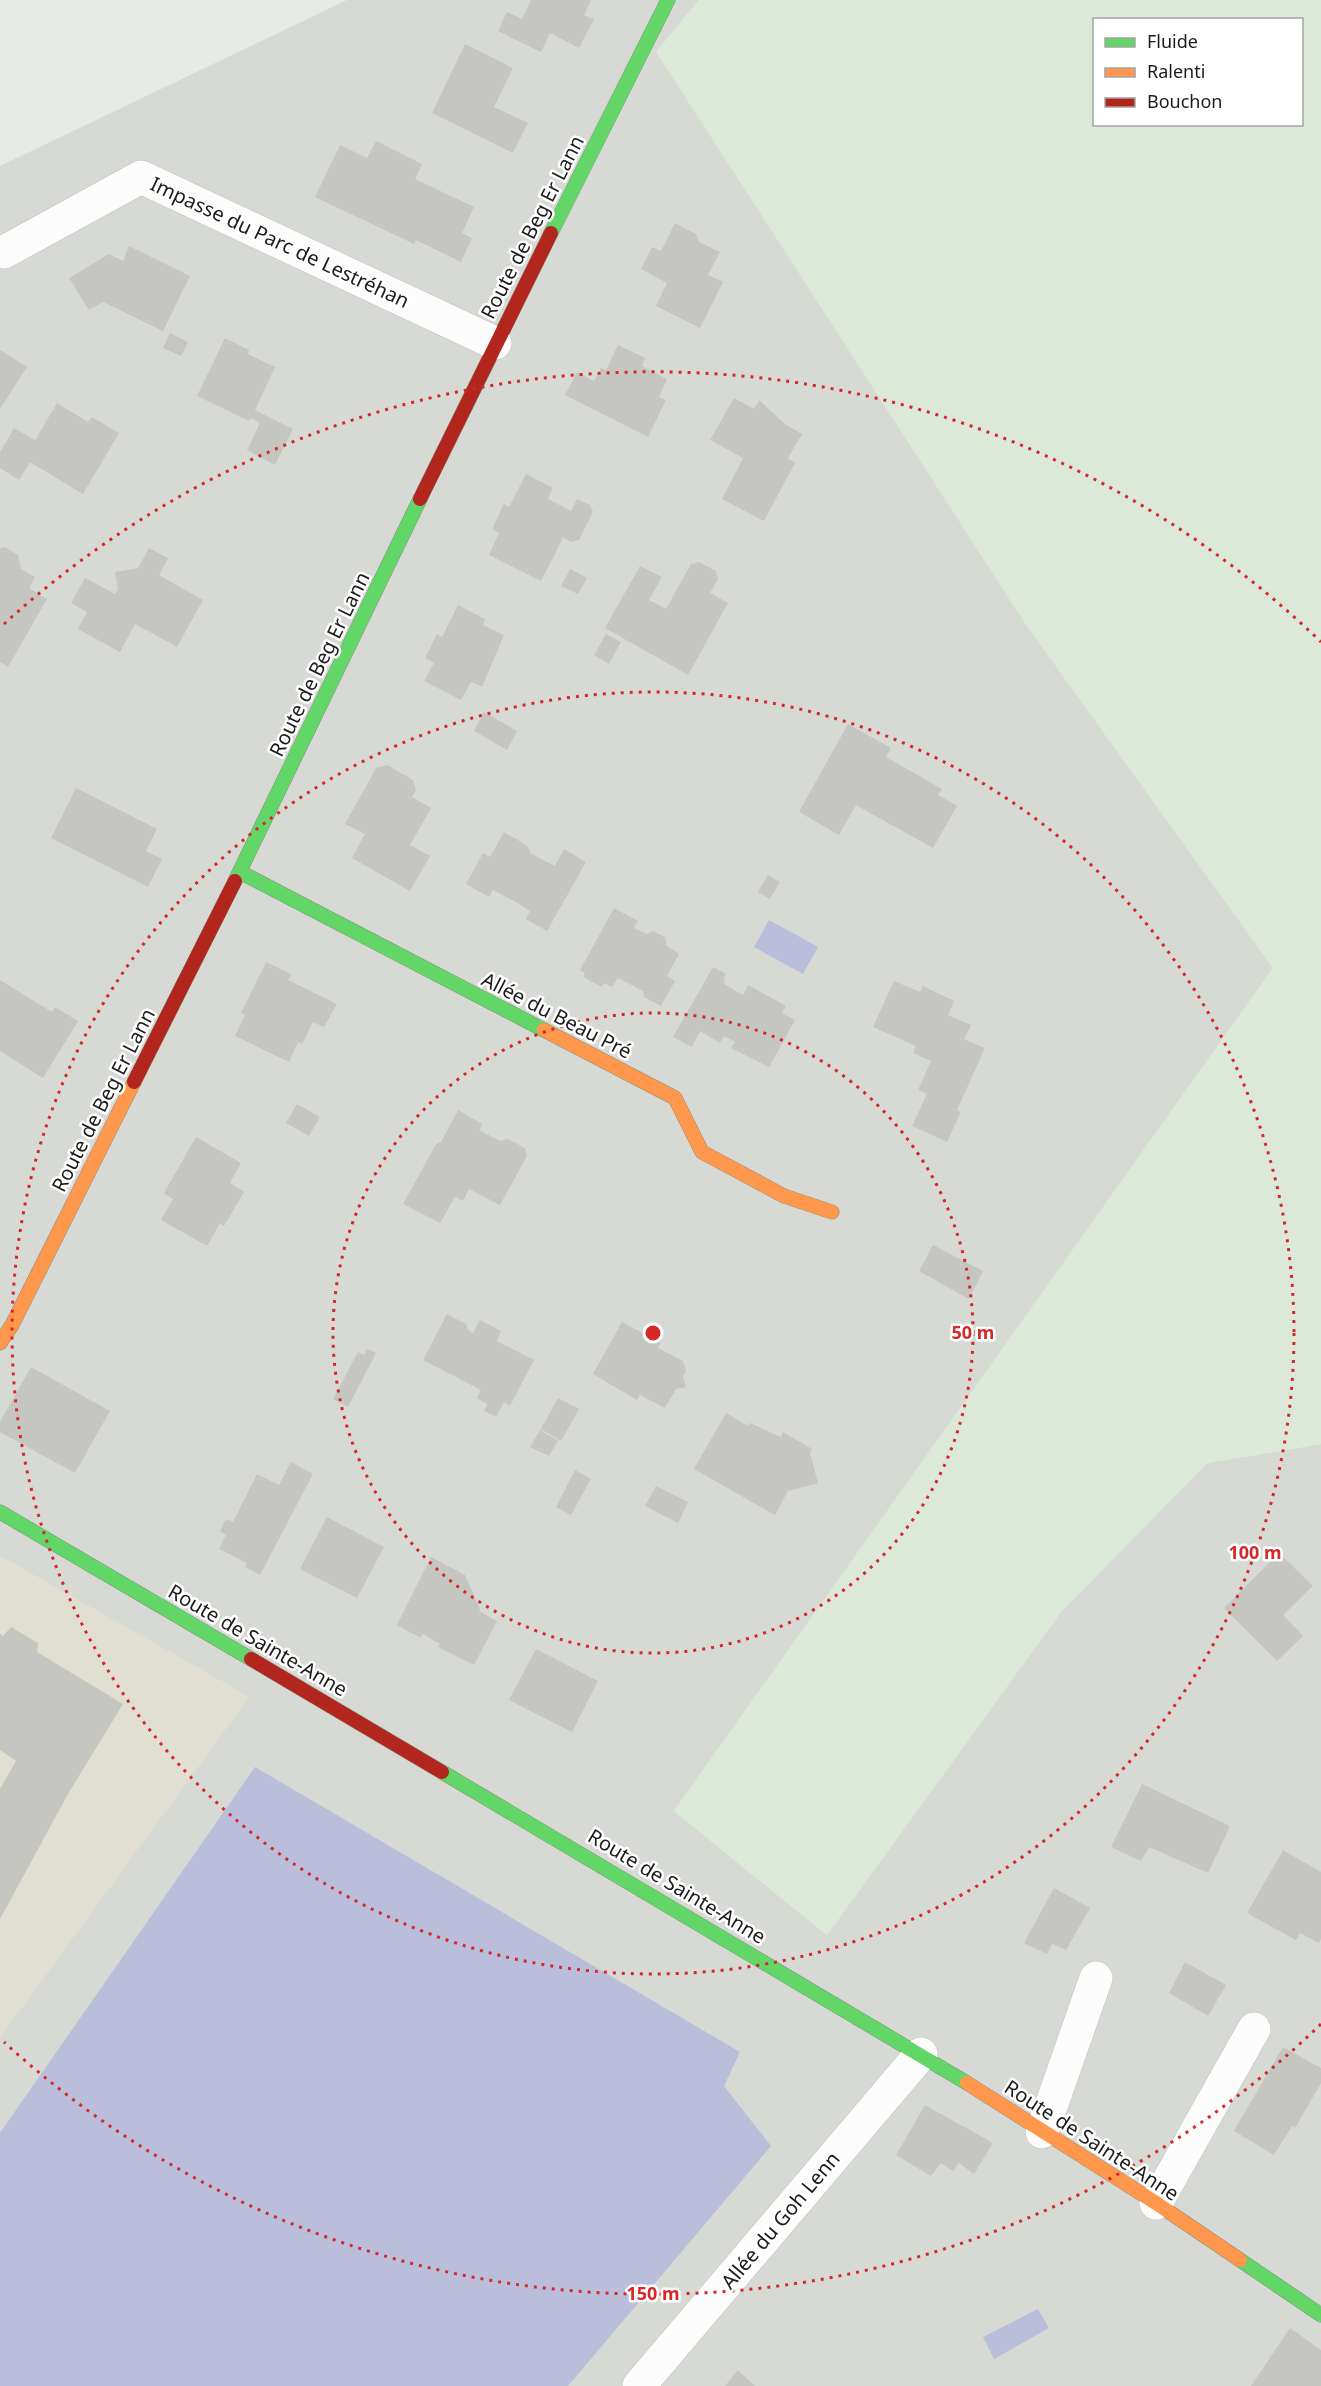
<svg xmlns="http://www.w3.org/2000/svg" width="1321" height="2386" font-family="'Noto Sans',sans-serif">
<rect width="100%" height="100%" fill="#e7eae4"/>
<path fill="#d7d9d5" d="M 347,0 L 699,0 L 657,52 L 1025,623 L 1273,968 L 674,1811 L 827,1935 L 1061,1612 L 1207,1463 L 1321,1444 L 1321,2386 L 0,2386 L 0,2037 L 249,1697 L 0,1556 L 0,166 Z"/>
<path fill="#e1dfd2" d="M 0,1556 L 249,1697 L 0,2037 Z"/>
<path fill="#dde9d8" fill-rule="evenodd" d="M 699,0 L 1321,0 L 1321,1444 L 1207,1463 L 1061,1612 L 827,1935 L 674,1811 L 1273,968 L 1025,623 L 656,52 ZM 1094,20 L 1302,20 L 1302,124 L 1094,124 Z"/>
<path fill="#babeda" d="M 769,920 L 818,947 L 803,974 L 754,947 Z
M 255,1767 L 740,2052 L 724,2086 L 771,2146 L 568,2386 L 0,2386 L 0,2133 Z
M 1038,2309 L 1049,2328 L 994,2359 L 983,2337 Z"/>
<path fill="#c5c6c1" d="M 531,0 L 591,0 L 584,15 L 594,19 L 579,48 L 550,33 L 541,52 L 498,31 L 507,12 L 522,19 Z
M 465,44 L 513,68 L 494,107 L 528,123 L 513,153 L 432,113 Z
M 376,141 L 422,164 L 415,179 L 474,207 L 462,233 L 472,238 L 461,262 L 416,240 L 414,244 L 315,197 L 340,145 L 367,158 Z
M 675,223 L 696,234 L 699,242 L 720,252 L 708,275 L 723,282 L 700,328 L 656,306 L 667,283 L 641,269 L 652,247 L 661,251 Z
M 129,246 L 190,276 L 163,331 L 103,302 L 89,310 L 69,278 L 109,254 L 123,261 Z
M 170,333 L 188,342 L 181,356 L 163,348 Z
M 225,338 L 249,350 L 248,354 L 275,367 L 255,410 L 293,429 L 275,465 L 247,450 L 260,423 L 251,418 L 249,421 L 197,396 Z
M 618,345 L 645,358 L 642,366 L 667,379 L 659,397 L 666,400 L 648,437 L 565,395 L 577,372 L 594,381 L 601,368 L 606,370 Z
M 0,350 L 27,367 L 0,409 Z
M 734,398 L 754,409 L 759,400 L 785,424 L 802,434 L 788,458 L 795,463 L 764,521 L 722,499 L 743,458 L 710,440 Z
M 57,403 L 88,422 L 92,417 L 119,433 L 83,494 L 30,462 L 19,480 L 0,468 L 0,452 L 14,428 L 35,440 Z
M 526,474 L 553,488 L 548,499 L 571,511 L 577,499 L 590,505 L 593,512 L 579,540 L 572,542 L 563,538 L 541,581 L 489,555 L 499,533 L 492,529 L 504,504 L 509,507 Z
M 5,547 L 18,555 L 21,569 L 35,577 L 29,588 L 47,599 L 8,667 L 0,662 L 0,548 Z
M 149,548 L 168,558 L 159,575 L 203,600 L 177,647 L 135,624 L 120,652 L 78,629 L 87,612 L 71,603 L 85,578 L 115,594 L 118,589 L 115,572 L 138,568 Z
M 699,562 L 716,571 L 718,579 L 710,593 L 728,603 L 688,675 L 605,628 L 640,566 L 662,577 L 649,600 L 666,609 L 691,564 Z
M 570,569 L 587,578 L 578,594 L 561,586 Z
M 458,605 L 485,619 L 483,625 L 504,635 L 482,687 L 471,682 L 461,700 L 424,681 L 434,663 L 425,658 L 437,634 L 442,637 Z
M 606,634 L 621,642 L 609,664 L 594,655 Z
M 484,712 L 517,731 L 507,750 L 474,731 Z
M 848,724 L 891,748 L 886,757 L 942,789 L 938,795 L 957,806 L 933,848 L 856,805 L 839,835 L 799,812 Z
M 387,765 L 413,780 L 416,790 L 412,797 L 431,808 L 410,845 L 430,856 L 410,891 L 352,858 L 365,834 L 345,824 L 376,768 Z
M 76,788 L 157,829 L 146,851 L 162,859 L 148,887 L 51,838 Z
M 504,832 L 528,846 L 530,853 L 555,866 L 564,849 L 586,862 L 547,931 L 526,919 L 530,911 L 514,901 L 493,890 L 489,897 L 466,884 L 483,853 L 490,857 Z
M 768,875 L 780,882 L 770,899 L 758,892 Z
M 614,908 L 638,921 L 634,928 L 647,934 L 653,931 L 665,937 L 666,945 L 679,954 L 667,976 L 675,981 L 661,1006 L 644,997 L 643,991 L 618,978 L 612,987 L 604,983 L 602,987 L 583,977 L 585,973 L 580,970 Z
M 266,962 L 291,974 L 288,980 L 337,1004 L 324,1027 L 313,1022 L 302,1044 L 298,1042 L 289,1062 L 235,1036 L 245,1015 L 241,1013 Z
M 713,967 L 725,973 L 724,984 L 743,995 L 748,985 L 786,1006 L 782,1013 L 795,1020 L 769,1067 L 731,1048 L 735,1042 L 724,1036 L 720,1043 L 700,1031 L 692,1047 L 673,1037 Z
M 0,980 L 52,1012 L 55,1007 L 78,1021 L 43,1078 L 0,1051 Z
M 894,981 L 920,992 L 923,986 L 954,1001 L 948,1015 L 971,1025 L 964,1039 L 985,1048 L 957,1110 L 961,1112 L 947,1142 L 912,1126 L 927,1094 L 918,1090 L 931,1061 L 913,1053 L 916,1046 L 873,1027 Z
M 297,1104 L 320,1117 L 309,1136 L 286,1123 Z
M 458,1110 L 482,1124 L 479,1130 L 500,1141 L 508,1139 L 525,1148 L 527,1156 L 500,1205 L 469,1189 L 463,1201 L 455,1197 L 440,1223 L 403,1204 L 436,1144 L 441,1142 Z
M 196,1137 L 241,1163 L 230,1183 L 244,1192 L 224,1226 L 220,1223 L 207,1246 L 161,1220 L 173,1199 L 164,1193 Z
M 933,1245 L 983,1271 L 969,1299 L 919,1271 Z
M 447,1314 L 466,1324 L 468,1330 L 473,1333 L 480,1320 L 501,1331 L 497,1341 L 534,1360 L 510,1406 L 504,1402 L 496,1417 L 484,1411 L 487,1404 L 477,1398 L 481,1390 L 423,1360 Z
M 622,1322 L 661,1343 L 658,1348 L 683,1361 L 686,1371 L 683,1376 L 686,1387 L 676,1389 L 665,1408 L 640,1395 L 637,1400 L 593,1374 Z
M 367,1349 L 376,1353 L 348,1407 L 333,1399 L 358,1352 L 364,1355 Z
M 31,1367 L 110,1411 L 75,1473 L 0,1432 L 0,1422 Z
M 558,1398 L 579,1409 L 561,1441 L 541,1429 Z
M 726,1413 L 748,1426 L 750,1423 L 781,1437 L 783,1432 L 812,1449 L 810,1453 L 818,1483 L 788,1491 L 775,1515 L 694,1469 Z
M 540,1430 L 558,1441 L 549,1456 L 530,1447 Z
M 291,1462 L 313,1474 L 260,1575 L 245,1567 L 247,1563 L 219,1549 L 226,1535 L 220,1531 L 226,1519 L 233,1522 L 257,1474 L 279,1485 Z
M 575,1470 L 591,1479 L 571,1515 L 556,1507 Z
M 656,1486 L 688,1502 L 678,1523 L 645,1506 Z
M 327,1517 L 384,1547 L 357,1598 L 300,1569 Z
M 1279,1553 L 1313,1586 L 1283,1615 L 1303,1636 L 1277,1661 L 1224,1608 Z
M 431,1557 L 465,1575 L 480,1609 L 479,1611 L 497,1621 L 474,1665 L 438,1647 L 440,1644 L 423,1634 L 421,1638 L 397,1625 Z
M 11,1627 L 38,1643 L 37,1652 L 123,1704 L 68,1794 L 0,1919 L 0,1789 L 16,1761 L 0,1750 L 0,1634 L 3,1636 Z
M 536,1649 L 598,1681 L 572,1732 L 509,1700 Z
M 1142,1784 L 1230,1826 L 1208,1873 L 1149,1847 L 1141,1861 L 1111,1847 Z
M 1283,1850 L 1321,1872 L 1321,1939 L 1319,1943 L 1300,1933 L 1296,1940 L 1247,1913 Z
M 1054,1888 L 1090,1908 L 1066,1950 L 1052,1944 L 1047,1954 L 1024,1943 Z
M 1185,1962 L 1226,1985 L 1208,2016 L 1169,1993 Z
M 1283,2047 L 1321,2068 L 1321,2083 L 1295,2128 L 1292,2126 L 1274,2155 L 1234,2131 Z
M 925,2105 L 993,2143 L 974,2174 L 959,2163 L 953,2171 L 941,2163 L 931,2176 L 896,2155 Z
M 1290,2328 L 1321,2350 L 1321,2386 L 1251,2386 Z
M 738,2370 L 755,2386 L 725,2386 Z"/>
<g fill="none" stroke-linecap="round" stroke-linejoin="round">
<g stroke="#bfc1be" stroke-width="34">
<path id="street" d="M 4,252 L 141,177 L 495,343
M 1042,2132 L 1096,1978
M 1156,2203 L 1254,2029
M 639,2386 L 921,2054"/>
</g>
<g stroke="#83917e" stroke-width="15">
<path id="fast" d="M 551,233 L 668,0
M 240,872 L 544,1030
M 235,881 L 420,499
M 0,1512 L 251,1659
M 442,1772 L 967,2083
M 1240,2260 L 1321,2315"/>
</g>
<g stroke="#83917e" stroke-width="15">
<path id="slow" d="M 544,1030 L 675,1098 L 702,1152 L 784,1196 L 832,1212
M 0,1343 L 12,1325 L 134,1082
M 967,2083 L 1156,2203 L 1240,2260"/>
</g>
<g stroke="#83917e" stroke-width="15">
<path id="jam" d="M 420,499 L 551,233
M 134,1082 L 235,881
M 251,1659 L 442,1772"/>
</g>
<use href="#street" stroke="#fbfcfb" stroke-width="33"/>
<use href="#fast" stroke="#63d668" stroke-width="14"/>
<use href="#slow" stroke="#ff974d" stroke-width="14"/>
<use href="#jam" stroke="#b3261e" stroke-width="14"/>
</g>
<g fill="none" stroke="#d62828" stroke-width="3" stroke-dasharray="3 6">
<circle cx="653" cy="1333" r="320"/>
<circle cx="653" cy="1333" r="641"/>
<path d="M1321 2024A961 961 0 0 1 4 2042M4 624A961 961 0 0 1 1321 642"/>
</g>
<g text-anchor="middle" dominant-baseline="central" stroke-width="5" stroke-linejoin="round" paint-order="stroke">
<g font-size="20" fill="#1b1b1b" stroke="#fff">
<text transform="translate(532 227) rotate(-63)">Route de Beg Er Lann</text>
<text transform="translate(280 242) rotate(25)">Impasse du Parc de Lestréhan</text>
<text transform="translate(319 664) rotate(-64)">Route de Beg Er Lann</text>
<text transform="translate(557 1015) rotate(27)">Allée du Beau Pré</text>
<text transform="translate(103 1100) rotate(-63)">Route de Beg Er Lann</text>
<text transform="translate(258 1640) rotate(30)">Route de Sainte-Anne</text>
<text transform="translate(677 1886) rotate(31)">Route de Sainte-Anne</text>
<text transform="translate(1092 2140) rotate(33)">Route de Sainte-Anne</text>
<text transform="translate(780 2220) rotate(-50)">Allée du Goh Lenn</text>
</g>
</g>
<circle cx="653" cy="1333" r="9" fill="#d62828" stroke="#fff" stroke-width="3"/>
<g font-size="18" text-anchor="middle" font-weight="bold" fill="#d62828" stroke="#fff" stroke-width="5" stroke-linejoin="round" paint-order="stroke">
<text x="973" y="1339">50 m</text>
<text x="1255" y="1559">100 m</text>
<text x="653" y="2300">150 m</text>
</g>
<rect x="1093" y="18" width="210" height="108" fill="#ffffff" stroke="#a4a4a4" stroke-width="1.5"/>
<rect x="1105" y="38" width="30" height="9" fill="#63d668" stroke="#a4a4a4" stroke-width="1.5"/>
<text x="1147" y="48" font-size="18" fill="#1b1b1b">Fluide</text>
<rect x="1105" y="68" width="30" height="9" fill="#ff974d" stroke="#a4a4a4" stroke-width="1.5"/>
<text x="1147" y="78" font-size="18" fill="#1b1b1b">Ralenti</text>
<rect x="1105" y="98" width="30" height="9" fill="#b3261e" stroke="#a4a4a4" stroke-width="1.5"/>
<text x="1147" y="108" font-size="18" fill="#1b1b1b">Bouchon</text>
</svg>
